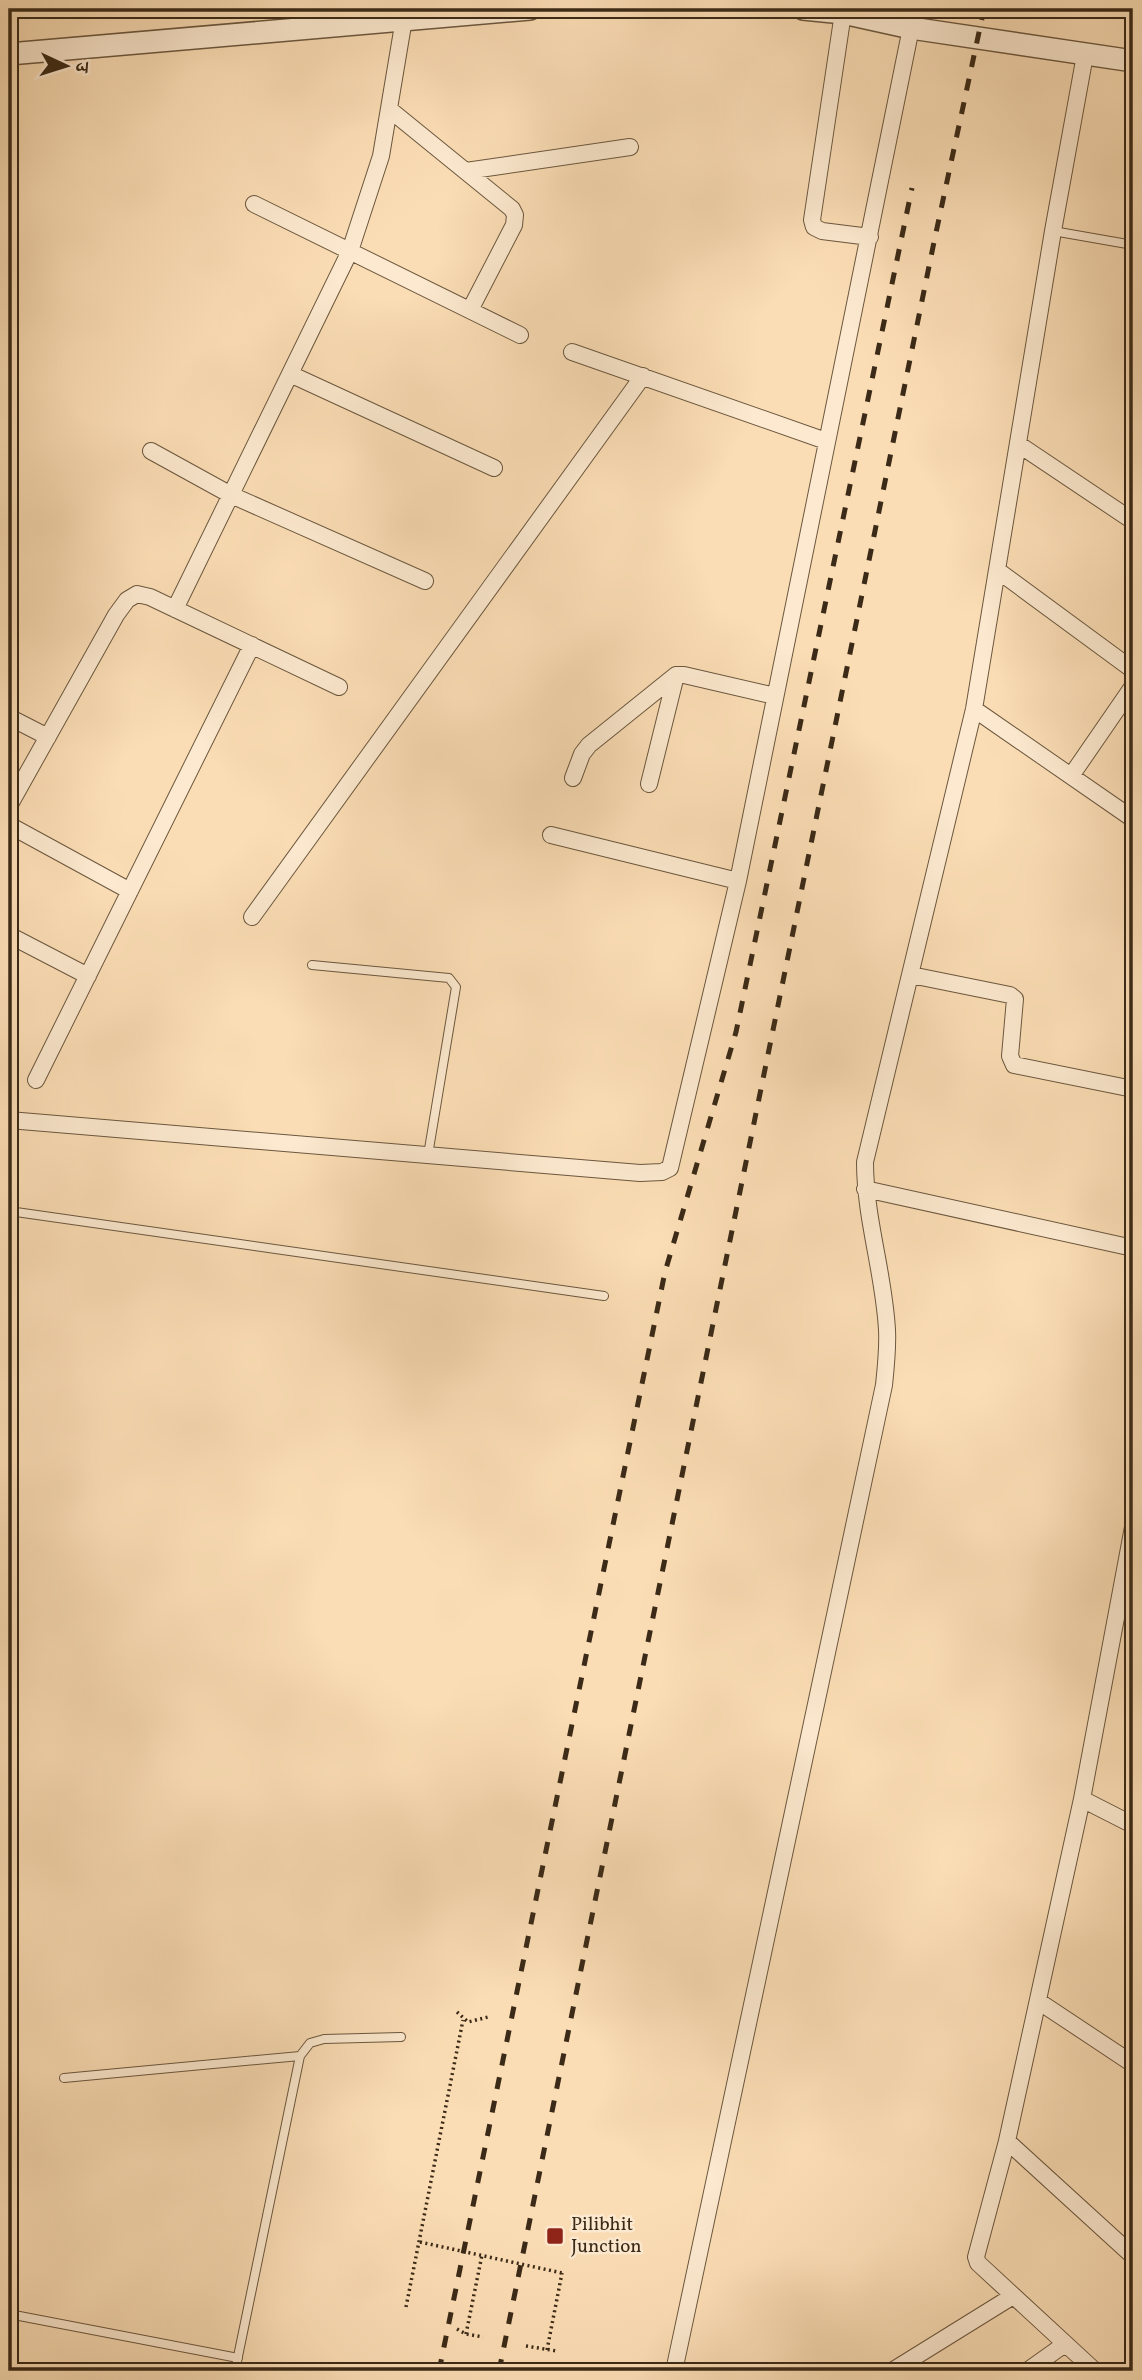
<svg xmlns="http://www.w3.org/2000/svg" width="1142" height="2380" font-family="Vollkorn,'Noto Serif Devanagari',serif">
<rect width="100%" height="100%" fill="#fbddb5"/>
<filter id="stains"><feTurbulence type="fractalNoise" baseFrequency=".00286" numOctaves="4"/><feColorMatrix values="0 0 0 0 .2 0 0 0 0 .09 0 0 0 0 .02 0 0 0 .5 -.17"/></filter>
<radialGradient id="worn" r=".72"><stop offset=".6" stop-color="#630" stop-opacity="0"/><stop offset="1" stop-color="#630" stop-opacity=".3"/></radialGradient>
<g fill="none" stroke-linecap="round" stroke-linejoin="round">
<g stroke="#6b573e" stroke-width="10">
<path id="service" d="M 1053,231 L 1133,245
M 312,965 L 449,978 L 456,987 L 428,1155
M 9,1211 L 604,1296
M 64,2078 L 300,2056
M 9,2314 L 238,2358
M 235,2371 L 300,2056 L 310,2043 L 324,2039 L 401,2037"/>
</g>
<g stroke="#6b573e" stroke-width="18">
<path id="minor" d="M 843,13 L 812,220 L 814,227 L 822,231 L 870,237
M 389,109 L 512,209 L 515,215 L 514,225 L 470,310
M 466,171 L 630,147
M 254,204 L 520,335
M 572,352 L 826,441
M 290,374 L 494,468
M 1018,444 L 1133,521
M 151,451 L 231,495 L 425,581
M 997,570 L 1133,670
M 175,609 L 350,251 L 381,156 L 404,19
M 974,709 L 1133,819
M 9,717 L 48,737
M 1071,776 L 1133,686
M 573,778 L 582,754 L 589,745 L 676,675 L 684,675 L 775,696
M 649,784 L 676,675
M 9,806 L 116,615 L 127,600 L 137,594 L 150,597 L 339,687
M 9,825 L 130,891
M 551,835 L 738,881
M 252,917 L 643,376
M 9,935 L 88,976
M 911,975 L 1010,995 L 1015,999 L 1010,1056 L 1014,1065 L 1133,1089
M 36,1080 L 252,645
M 9,1120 L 640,1173 L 662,1172 L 670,1168 L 738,881 L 911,28
M 865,1189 L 1133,1248
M 1133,1527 L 1082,1799 L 1133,1825
M 1082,1799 L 1007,2141 L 1133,2256
M 1038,2001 L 1133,2064
M 1007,2141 L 976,2257 L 978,2263 L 1095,2371
M 674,2371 L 884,1385 C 886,1366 888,1348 887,1330 C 884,1273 865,1219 865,1162 L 974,709 L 1053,231 L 1085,55
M 892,2371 L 1013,2296
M 1027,2371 L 1065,2344"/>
</g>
<g stroke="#6b573e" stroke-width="24">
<path id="tertiary" d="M 803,9 L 843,13 L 911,28 L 1133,61
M 9,54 L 530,9"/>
</g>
<path stroke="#3b2a17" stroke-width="3.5" stroke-dasharray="2 3.5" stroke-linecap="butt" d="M 457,2012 L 468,2022 L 488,2017
M 406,2307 L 463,2020
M 457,2329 L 466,2334 L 483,2337
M 466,2334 L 482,2255
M 526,2346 L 557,2351
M 547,2350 L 562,2273"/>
<use href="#service" stroke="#fce9cf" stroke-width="8"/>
<use href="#minor" stroke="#fce9cf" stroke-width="16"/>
<use href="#tertiary" stroke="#fce9cf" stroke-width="21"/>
<path stroke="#3b2a17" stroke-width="5" stroke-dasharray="12 12" stroke-linecap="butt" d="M 439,2371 L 665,1272 L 736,1032 L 912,188
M 499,2371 L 934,242 L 984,9"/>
<path stroke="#3b2a17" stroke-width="3.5" stroke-dasharray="2 3.5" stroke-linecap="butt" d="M 420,2242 L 562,2273"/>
</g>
<rect fill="#8f2418" stroke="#fce9cf" stroke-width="2.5" x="546" y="2227" width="18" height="18" rx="3.5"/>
<g text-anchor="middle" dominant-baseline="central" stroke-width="5" stroke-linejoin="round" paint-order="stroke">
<g font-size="19" fill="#3b2a17" stroke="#fce9cf" text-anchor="start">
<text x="571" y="2225">Pilibhit<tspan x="571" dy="22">Junction</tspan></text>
</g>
</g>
<rect width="1142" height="2380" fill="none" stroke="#fbddb5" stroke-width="35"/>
<rect x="10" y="10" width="1121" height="2359" fill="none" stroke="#3b2a17" stroke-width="3.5"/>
<rect x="18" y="18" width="1107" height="2345" fill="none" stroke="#3b2a17" stroke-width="2"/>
<g transform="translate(66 66) rotate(94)" stroke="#fce9cf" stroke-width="5" paint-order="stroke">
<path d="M0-5L12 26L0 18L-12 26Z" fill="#3b2a17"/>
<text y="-10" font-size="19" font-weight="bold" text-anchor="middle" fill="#3b2a17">उ</text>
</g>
<rect width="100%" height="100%" filter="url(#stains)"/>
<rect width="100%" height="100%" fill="url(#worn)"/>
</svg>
